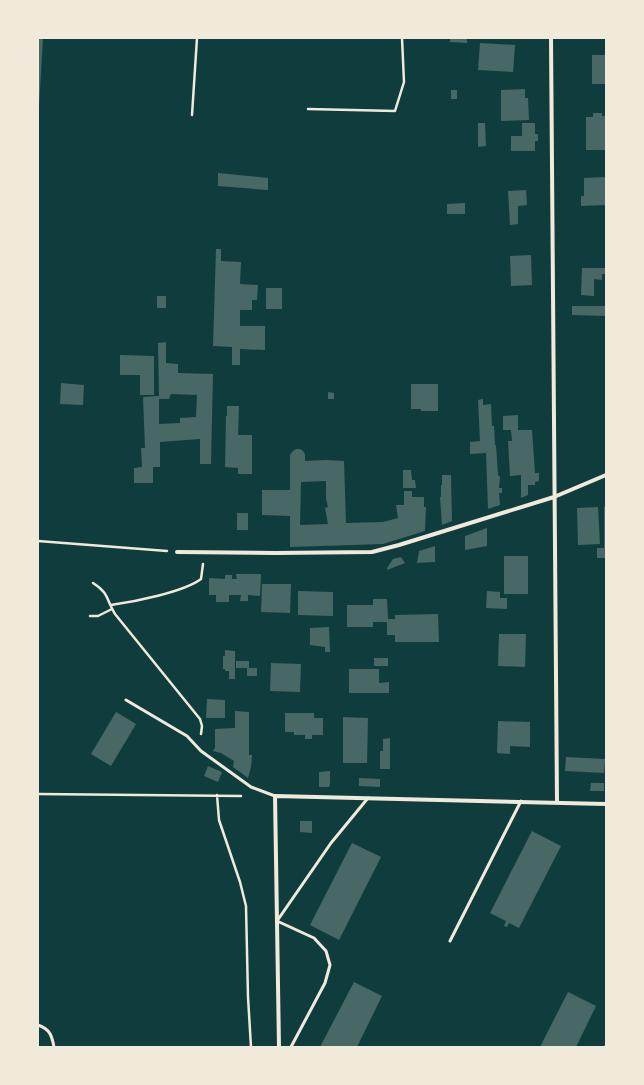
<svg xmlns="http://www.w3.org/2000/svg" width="644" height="1085" font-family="'Roboto Condensed',sans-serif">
<rect width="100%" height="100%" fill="#0f3d3e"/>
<path fill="#486865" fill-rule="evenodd" d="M 38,38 L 43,38 L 39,107 L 38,107 Z
M 450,38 L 467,38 L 467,43 L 450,42 Z
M 480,43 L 515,45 L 513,72 L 478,70 Z
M 592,55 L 606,55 L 606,84 L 592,84 Z
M 525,89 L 525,98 L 528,98 L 529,120 L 501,121 L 501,90 Z
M 451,90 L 457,90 L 457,99 L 451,99 Z
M 593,113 L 602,113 L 602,116 L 606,116 L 606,150 L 586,150 L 586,117 L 593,117 Z
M 478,123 L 485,123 L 486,146 L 478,147 Z
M 522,123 L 535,123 L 535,134 L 538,134 L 538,141 L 535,141 L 535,151 L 511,151 L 511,136 L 522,136 Z
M 218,173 L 268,178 L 268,190 L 218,186 Z
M 606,177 L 606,205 L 581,206 L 581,196 L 584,196 L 584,178 Z
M 526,190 L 527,205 L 518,206 L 518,224 L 510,225 L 508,191 Z
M 465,203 L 465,214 L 447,214 L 447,204 Z
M 216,249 L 221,249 L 221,261 L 241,262 L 240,284 L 258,285 L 257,300 L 252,300 L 252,310 L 240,310 L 240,326 L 265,326 L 265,350 L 240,349 L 240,365 L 232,365 L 232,347 L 213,346 Z
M 531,255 L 532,285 L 511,286 L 510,256 Z
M 582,268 L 605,268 L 605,274 L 602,274 L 602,280 L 594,279 L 594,296 L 581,295 Z
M 266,288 L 282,288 L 282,309 L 266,309 Z
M 157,296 L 166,296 L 166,308 L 157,308 Z
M 572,306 L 606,306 L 606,316 L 572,315 Z
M 166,342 L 166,363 L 178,364 L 178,373 L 213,374 L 211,464 L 200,464 L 200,439 L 160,442 L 160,467 L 153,467 L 153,483 L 134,483 L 134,468 L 142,467 L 141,448 L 145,448 L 143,397 L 159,396 L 158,343 ZM 171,394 L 197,395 L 196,417 L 180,418 L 180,423 L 159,424 L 159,399 L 169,399 Z
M 120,355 L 154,356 L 154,395 L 140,395 L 140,375 L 120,375 Z
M 61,383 L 84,385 L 83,405 L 60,404 Z
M 411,384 L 438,384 L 438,411 L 421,411 L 421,409 L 411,409 Z
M 328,392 L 334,393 L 334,399 L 328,399 Z
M 483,399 L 483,405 L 491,404 L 492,426 L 494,426 L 495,445 L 496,445 L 498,475 L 500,477 L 499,488 L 502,488 L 502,493 L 499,493 L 500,505 L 488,509 L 486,453 L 470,454 L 470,442 L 480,441 L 478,400 Z
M 227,406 L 239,406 L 238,435 L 252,435 L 252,474 L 238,474 L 238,468 L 225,467 L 226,416 L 227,416 Z
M 518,415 L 518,430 L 532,430 L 535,473 L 539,473 L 539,481 L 535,482 L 535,485 L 528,485 L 528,495 L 521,498 L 521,475 L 510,476 L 508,441 L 512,441 L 511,430 L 503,430 L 503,416 Z
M 296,449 L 300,449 L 303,451 L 305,454 L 305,461 L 326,460 L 344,461 L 346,523 L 383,522 L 398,518 L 396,505 L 404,505 L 404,491 L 412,491 L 412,497 L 424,497 L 424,507 L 426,507 L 425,531 L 383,544 L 290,547 L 290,516 L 262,515 L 262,490 L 290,490 L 290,455 L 293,451 ZM 326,481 L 326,499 L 328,507 L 325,508 L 328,524 L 300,525 L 301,482 Z
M 403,470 L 411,470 L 412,480 L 415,480 L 416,488 L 403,488 Z
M 442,475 L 451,475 L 452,521 L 442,525 L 440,497 L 441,497 L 441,485 L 442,485 Z
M 606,506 L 606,558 L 597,558 L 597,548 L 604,548 L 604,507 Z
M 598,507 L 600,544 L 578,545 L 577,508 Z
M 237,513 L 248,513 L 248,530 L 237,530 Z
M 487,528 L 487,546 L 465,550 L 465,536 Z
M 435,546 L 435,562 L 417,563 L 419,551 Z
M 504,556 L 528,556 L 528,594 L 504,594 Z
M 401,557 L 405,563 L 387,570 L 387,568 L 393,559 Z
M 236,574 L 261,574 L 260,596 L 248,595 L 248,601 L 240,601 L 241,595 L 229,595 L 229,602 L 216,602 L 216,595 L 209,595 L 209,578 L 225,579 L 225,575 L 232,575 L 232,579 L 237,579 Z
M 262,584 L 291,584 L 290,613 L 261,612 Z
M 298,591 L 333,592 L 333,616 L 298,615 Z
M 487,591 L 500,592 L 500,598 L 507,598 L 507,609 L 486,608 Z
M 373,599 L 387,599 L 388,619 L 395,619 L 395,615 L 438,614 L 439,642 L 395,642 L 395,635 L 387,635 L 387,622 L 373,622 L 373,627 L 347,627 L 347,605 L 373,605 Z
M 329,627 L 330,652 L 325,652 L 325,647 L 310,645 L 310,628 Z
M 499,634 L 526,634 L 525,667 L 498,666 Z
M 225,650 L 235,651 L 235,679 L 229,679 L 229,671 L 225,671 L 225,669 L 223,669 L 223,656 L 225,656 Z
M 374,658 L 388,658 L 388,666 L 374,666 Z
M 236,661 L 249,661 L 249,668 L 257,668 L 257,676 L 247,676 L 247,668 L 236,668 Z
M 271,663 L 301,664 L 300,692 L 270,691 Z
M 349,669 L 379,669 L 379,683 L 389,682 L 389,693 L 349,693 Z
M 207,699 L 225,700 L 225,718 L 206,718 Z
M 235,711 L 249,712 L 249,755 L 252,755 L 251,767 L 248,778 L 233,767 L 234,761 L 221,753 L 213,751 L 215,748 L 215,729 L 235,728 Z
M 116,712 L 136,724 L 111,766 L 91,754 Z
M 285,713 L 314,713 L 314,718 L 323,718 L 323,735 L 312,735 L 312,739 L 305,739 L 305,735 L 294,735 L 294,732 L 285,732 Z
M 343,717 L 368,718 L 367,763 L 343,763 Z
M 498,721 L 530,722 L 530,747 L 510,746 L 510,754 L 497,753 Z
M 390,738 L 390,769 L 380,769 L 380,751 L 383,751 L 383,739 Z
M 566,757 L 605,759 L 604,773 L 565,771 Z
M 208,766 L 222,772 L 218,782 L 204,776 Z
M 330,771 L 330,784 L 329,787 L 319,787 L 319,772 Z
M 359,778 L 380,779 L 380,787 L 359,786 Z
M 591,783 L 604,783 L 604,791 L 590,791 Z
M 300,821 L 312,821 L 312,833 L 300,832 Z
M 532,831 L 561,846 L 519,928 L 509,923 L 507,927 L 504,926 L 506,921 L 490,913 Z
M 352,843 L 381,857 L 339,940 L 310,925 Z
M 354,982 L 382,996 L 357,1047 L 320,1047 Z
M 568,992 L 596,1006 L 576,1047 L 540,1047 Z"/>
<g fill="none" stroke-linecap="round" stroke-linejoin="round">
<path stroke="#f1e9da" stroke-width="2.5" d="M 308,109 L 395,111 L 404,82 L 402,38
M 192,115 L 197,38
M 38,541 L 167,551
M 93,583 C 109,593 106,599 115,614 L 200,719 L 202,726 L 201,734
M 111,605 C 133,602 184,592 201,579 L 203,564
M 90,616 L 98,616 L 112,609
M 38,794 L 241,796
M 217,795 L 219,820 L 240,882 L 246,906 L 248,997 L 251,1047"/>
<path stroke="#f1e9da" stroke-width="3" d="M 126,700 L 187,736 L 201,751 L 251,787 L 275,796
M 450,941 L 521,801
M 38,1025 C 50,1029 52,1036 54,1047
M 291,1047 L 325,983 L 330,965 L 326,951 L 314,938 L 277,921 L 331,843 L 368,798
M 606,1047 L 606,1046"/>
<path stroke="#f1e9da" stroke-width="4" d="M 551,38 L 557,802
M 177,552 L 275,553 L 372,552 L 399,545 L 554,497 L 606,475
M 279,1047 L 275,796 L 606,804"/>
</g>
<rect width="644" height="1085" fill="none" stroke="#f1e9da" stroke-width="78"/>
</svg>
